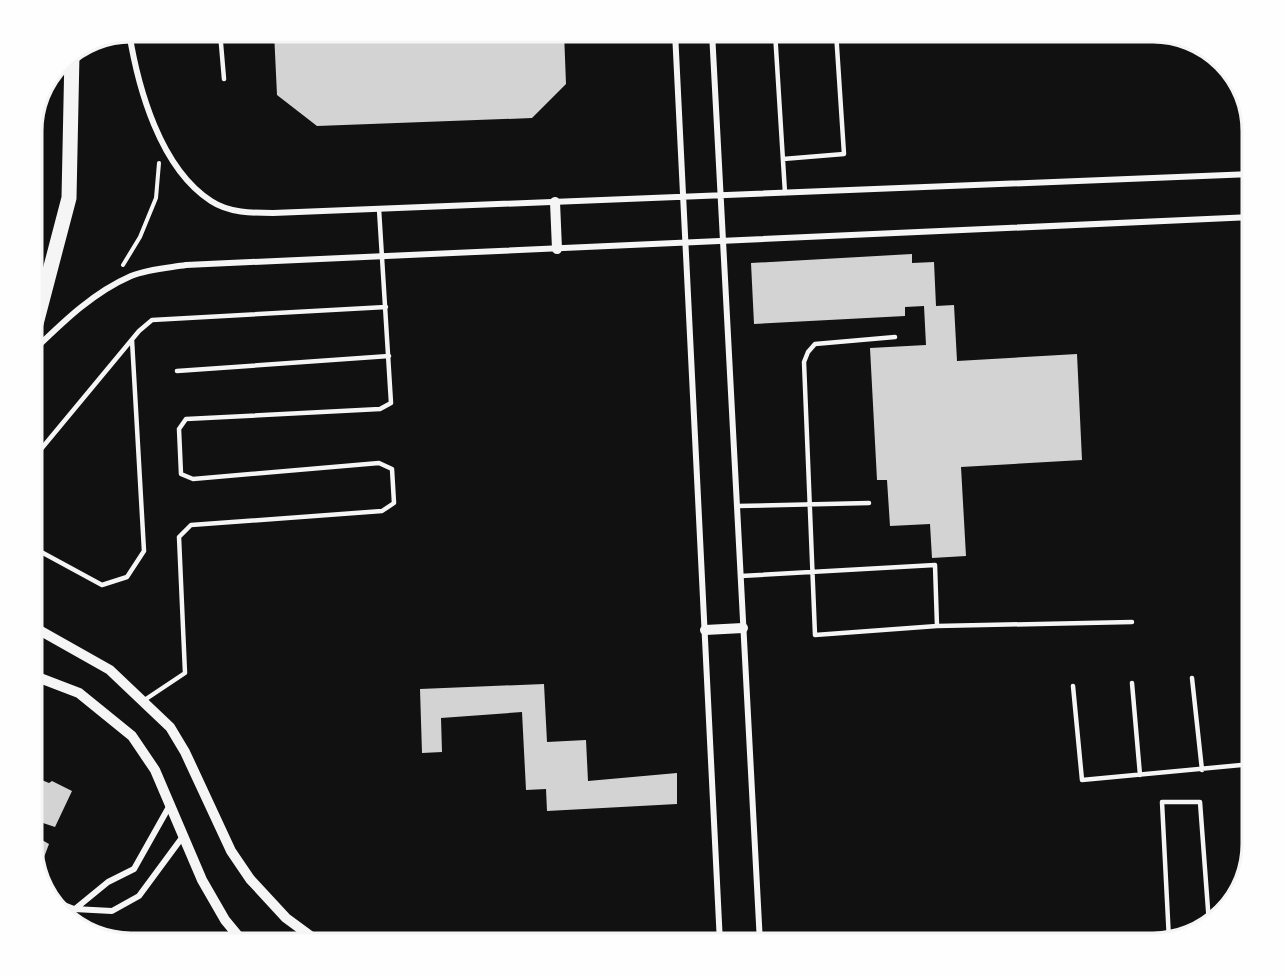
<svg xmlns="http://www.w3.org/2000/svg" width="1284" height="975" font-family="'Fira Sans',sans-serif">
<rect width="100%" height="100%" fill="#111"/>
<path fill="#d3d3d3" d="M 274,32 L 564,32 L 566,84 L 532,118 L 317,126 L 277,95 Z
M 912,254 L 912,263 L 934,262 L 936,306 L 954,305 L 957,361 L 1077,354 L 1082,460 L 961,467 L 966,556 L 932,558 L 930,524 L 890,526 L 887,480 L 877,480 L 870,348 L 926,345 L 924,306 L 905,307 L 905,316 L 754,324 L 751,263 Z
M 544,684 L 547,742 L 586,740 L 588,781 L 677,773 L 677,804 L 547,811 L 546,789 L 526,790 L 522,712 L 441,718 L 442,752 L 422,753 L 420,689 Z
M 32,776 L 49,783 L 52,781 L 72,791 L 55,827 L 40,822 L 35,836 L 49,844 L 38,873 L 32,850 Z"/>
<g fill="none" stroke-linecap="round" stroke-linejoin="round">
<path stroke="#f5f5f5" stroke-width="4" d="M 123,265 L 140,237 L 156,198 L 159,163"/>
<path stroke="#f5f5f5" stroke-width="4.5" d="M 220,32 L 224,79
M 775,32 L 785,193
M 783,159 L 844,154 L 836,32
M 177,371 L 389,356
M 32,460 L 139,331 L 152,320 L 386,307
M 737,506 L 869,503
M 32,547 L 102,585 L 127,577 L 144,551 L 132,340
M 741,576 L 935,565 L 937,626 L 815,635 L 804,362 L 808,352 L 815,344 L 895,337
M 937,626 L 1132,622
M 1192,678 L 1202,770
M 1132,683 L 1140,775
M 1251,684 L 1252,695
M 1073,686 L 1082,780 L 1252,764
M 143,701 L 185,673 L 179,537 L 191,525 L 382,511 L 394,503 L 392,469 L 379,463 L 193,479 L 181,474 L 179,429 L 186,419 L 380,409 L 391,403 L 379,209
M 1169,940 L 1162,802 L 1200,802 L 1209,923"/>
<path stroke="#f5f5f5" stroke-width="6" d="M 129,32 C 138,88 160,168 211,201 C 229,213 252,213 273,213 L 1252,174
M 675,32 L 720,943
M 712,32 L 760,943
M 32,352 C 62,323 92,293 131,276 C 148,269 167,268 186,265 L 1252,217
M 51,900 L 74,909 L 112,911 L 139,896 L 184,835
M 75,909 L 108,882 L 134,869 L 170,805"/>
<path stroke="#f5f5f5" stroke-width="10" d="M 555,202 L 557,249
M 32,626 L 110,670 L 170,727 L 185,752 L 231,851 L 250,879 L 286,918 L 320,943
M 705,630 L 743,628
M 32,675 L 79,693 L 132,736 L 155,770 L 202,880 L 225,920 L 244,943"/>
<path stroke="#f5f5f5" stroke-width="12" d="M 1252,127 L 1252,139"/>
<path stroke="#f5f5f5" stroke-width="15" d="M 32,339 L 69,198 L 72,54"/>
</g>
<path d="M0 0H1284V975H0ZM131 42H1153A89 89 0 0 1 1242 131V844A89 89 0 0 1 1153 933H131A89 89 0 0 1 42 844V131A89 89 0 0 1 131 42Z" fill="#fefefe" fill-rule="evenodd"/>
<path fill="none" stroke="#f5f5f5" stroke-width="3" d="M131 42H1153A89 89 0 0 1 1242 131V844A89 89 0 0 1 1153 933H131A89 89 0 0 1 42 844V131A89 89 0 0 1 131 42Z"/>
</svg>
